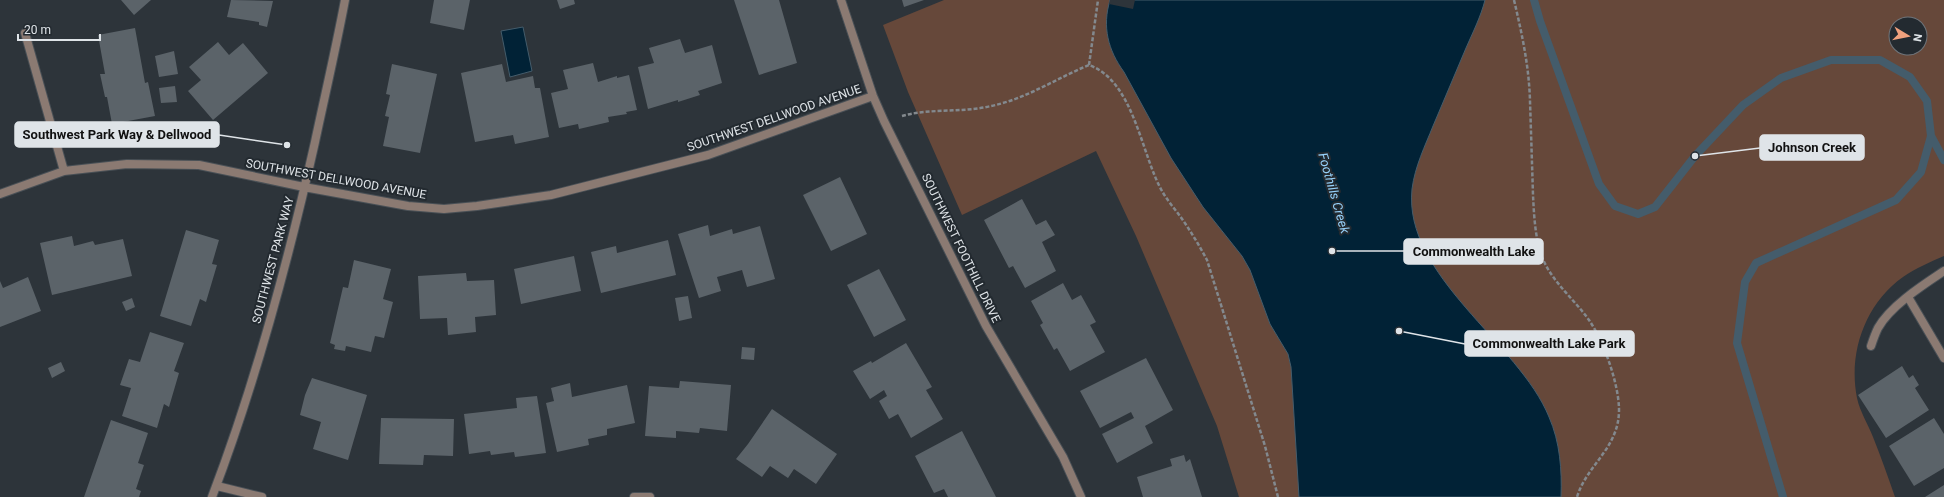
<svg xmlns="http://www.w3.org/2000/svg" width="1944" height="497" font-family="Roboto,sans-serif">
<rect width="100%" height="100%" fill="#2d343a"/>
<path fill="#66483a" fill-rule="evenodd" d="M 944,0 L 1944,0 L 1944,256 C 1930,262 1916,268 1903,277 C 1865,304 1848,353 1857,398 C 1860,412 1868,424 1873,437 C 1881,457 1888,477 1895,497 L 1239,497 L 1217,426 L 1136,236 L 1096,151 L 962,215 L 908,92 L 883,25 ZM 1896,24 L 1920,24 L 1920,48 L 1896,48 Z"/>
<path fill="#012236" stroke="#445c6b" d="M 1110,0 L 1485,0 C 1481,16 1473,32 1466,48 C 1455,74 1444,100 1433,126 C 1425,146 1415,166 1412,189 C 1403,276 1519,343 1549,417 C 1560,442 1562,470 1561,497 L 1299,497 L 1291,367 L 1288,354 L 1270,324 L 1250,270 L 1242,256 L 1203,207 L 1171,158 L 1124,72 C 1108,50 1102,27 1110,0 Z
M 523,27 L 532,71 L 510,77 L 501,31 Z"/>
<path fill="#2d343a" d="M 1110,0 L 1135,0 L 1133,9 L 1109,4 Z"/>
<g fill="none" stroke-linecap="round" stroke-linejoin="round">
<path stroke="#445c6b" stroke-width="8" d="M 1534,0 L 1540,21 L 1599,184 L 1615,206 L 1638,214 L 1655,207 L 1695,156 L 1743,105 L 1781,78 L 1831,60 L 1880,60 L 1910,77 L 1927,101 L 1931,136 L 1921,172 L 1896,200 L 1756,263 L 1745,282 L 1737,343 L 1783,497
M 1931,136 L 1944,160"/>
</g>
<path fill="#5b6369" d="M 121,0 L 151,0 L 134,15 Z
M 231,0 L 273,1 L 267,27 L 259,25 L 259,22 L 227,17 Z
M 434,0 L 470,0 L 464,30 L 430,23 Z
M 557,0 L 574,0 L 575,4 L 560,9 Z
M 734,0 L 779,0 L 797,63 L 759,75 Z
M 902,0 L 924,0 L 904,7 Z
M 135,28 L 145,83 L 148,82 L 155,116 L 112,124 L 107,97 L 105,97 L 100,74 L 105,74 L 98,35 Z
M 680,39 L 685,53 L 712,45 L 722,83 L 698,91 L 700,95 L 678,102 L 678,100 L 648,109 L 638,67 L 654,63 L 649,48 Z
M 218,42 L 229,55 L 243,43 L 268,73 L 213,120 L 188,91 L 201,80 L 189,67 Z
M 174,51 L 178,74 L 159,77 L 155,56 Z
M 593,63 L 598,82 L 617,76 L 617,78 L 629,75 L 637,110 L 626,112 L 627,114 L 608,117 L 609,122 L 579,129 L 578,124 L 559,128 L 551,93 L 568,89 L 563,70 Z
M 392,64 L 437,74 L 420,153 L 383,146 L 389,117 L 385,116 L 390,95 L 386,94 Z
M 502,64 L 506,82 L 533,76 L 535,88 L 540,88 L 549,137 L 515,144 L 513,135 L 475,142 L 461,73 Z
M 175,86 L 177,102 L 161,103 L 159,88 Z
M 840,177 L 867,234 L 831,251 L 803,195 Z
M 1022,199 L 1036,225 L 1046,220 L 1055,235 L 1042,242 L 1056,271 L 1025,288 L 1013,266 L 1009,268 L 984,220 Z
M 708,225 L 710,236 L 732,229 L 733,234 L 760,226 L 775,279 L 747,287 L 742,270 L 717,277 L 721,291 L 699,298 L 678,234 Z
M 186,230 L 219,240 L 212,264 L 217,265 L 206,302 L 200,299 L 191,326 L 160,316 Z
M 72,236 L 74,246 L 93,241 L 95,245 L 123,239 L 132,276 L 52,295 L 40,243 Z
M 668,240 L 676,275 L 601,293 L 591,252 L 616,246 L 617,253 Z
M 574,256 L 581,291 L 521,304 L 514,269 Z
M 354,260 L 391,269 L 383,299 L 393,302 L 384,338 L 375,336 L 371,352 L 346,346 L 345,351 L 334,349 L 335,345 L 330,343 L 343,287 L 348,288 Z
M 879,269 L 906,320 L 874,337 L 847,285 Z
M 466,273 L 467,281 L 494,280 L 496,315 L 475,317 L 476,332 L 448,335 L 447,318 L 420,319 L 418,276 Z
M 28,277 L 41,311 L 0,327 L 0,281 L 3,288 Z
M 1063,283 L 1072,300 L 1081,295 L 1096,322 L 1090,325 L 1105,352 L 1070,371 L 1057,348 L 1054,350 L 1040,325 L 1043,323 L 1031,301 Z
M 688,296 L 692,318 L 679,321 L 675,298 Z
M 132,298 L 135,307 L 126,311 L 122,302 Z
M 150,332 L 184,343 L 174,371 L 179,373 L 169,407 L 164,404 L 157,428 L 122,416 L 131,388 L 120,385 L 129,359 L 140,362 Z
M 906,343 L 932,387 L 926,390 L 943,419 L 911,438 L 898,414 L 889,419 L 879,401 L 887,396 L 884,390 L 870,399 L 853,371 L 871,361 L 872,363 Z
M 742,347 L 755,348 L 754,360 L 741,359 Z
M 1146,358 L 1173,410 L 1145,426 L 1153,443 L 1117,463 L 1102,434 L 1134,418 L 1131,412 L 1100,428 L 1080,391 Z
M 61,362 L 65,371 L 52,378 L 48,368 Z
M 1902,366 L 1909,378 L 1913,375 L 1919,385 L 1915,388 L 1929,410 L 1886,438 L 1858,395 Z
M 312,378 L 367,395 L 348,460 L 313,449 L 321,422 L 300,415 L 305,395 Z
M 680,381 L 731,385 L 727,431 L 700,428 L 699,433 L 676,431 L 676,438 L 645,436 L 649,386 L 679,388 Z
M 570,383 L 572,397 L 627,385 L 635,423 L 607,429 L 607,435 L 588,439 L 589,445 L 557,452 L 546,403 L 554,401 L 551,388 Z
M 537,396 L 546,453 L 515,457 L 514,452 L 491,455 L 490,451 L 469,454 L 464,414 L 517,408 L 516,398 Z
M 772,409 L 837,454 L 816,484 L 794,469 L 788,478 L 770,466 L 762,477 L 736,459 L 748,444 Z
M 381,418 L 454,419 L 453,456 L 424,455 L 423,465 L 379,464 Z
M 1934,418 L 1944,434 L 1944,468 L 1914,486 L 1889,446 Z
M 111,420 L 148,433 L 138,463 L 144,465 L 136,489 L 141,491 L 139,497 L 84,497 Z
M 962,431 L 996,497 L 948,497 L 944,489 L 934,493 L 915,456 Z
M 1184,455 L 1186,462 L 1190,459 L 1202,497 L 1143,497 L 1137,477 L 1172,466 L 1170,459 Z
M 1944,485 L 1944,497 L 1925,497 Z"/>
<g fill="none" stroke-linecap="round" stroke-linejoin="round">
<g stroke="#495056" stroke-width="10">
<path id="service" d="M 1871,346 C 1873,340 1875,334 1878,328 C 1890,306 1923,285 1944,271"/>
</g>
<g stroke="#495056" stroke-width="10">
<path id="minor" d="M 841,0 L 873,96 L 884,121 L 986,326 L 1063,457 L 1081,497
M 25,33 L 64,171
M 0,194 L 64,171 L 127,164 L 199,165 L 304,187 L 408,206 L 444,209 L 477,206 L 551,195 L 708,155 L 873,96
M 1908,297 L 1944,358
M 217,486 L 262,497
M 212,497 C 256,382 288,262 315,142 C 325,95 336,48 345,0
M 634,497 L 650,497"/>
</g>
<path stroke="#83898e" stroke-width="2.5" stroke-dasharray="4 2" stroke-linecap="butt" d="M 1514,0 C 1522,34 1529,66 1530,101 C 1531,132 1532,163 1533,195 C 1534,215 1535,238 1542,257 C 1552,282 1574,299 1589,320 C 1604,342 1618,382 1619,408 C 1620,448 1587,464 1577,497
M 1089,65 L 1098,0
M 902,116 C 930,108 962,113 991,106 C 1026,99 1057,78 1089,65 C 1134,81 1141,154 1162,191 C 1167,200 1174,208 1180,216 C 1190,230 1199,245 1207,260 L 1265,446 L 1278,497"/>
<use href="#service" stroke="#8b7a72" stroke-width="8"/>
<use href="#minor" stroke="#8b7a72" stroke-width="8"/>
</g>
<g text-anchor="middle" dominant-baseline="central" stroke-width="4" stroke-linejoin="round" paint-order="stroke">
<g font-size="12" fill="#dfe4e8" stroke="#232a30">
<text transform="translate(774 118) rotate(-19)">SOUTHWEST DELLWOOD AVENUE</text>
<text transform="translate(336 179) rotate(10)">SOUTHWEST DELLWOOD AVENUE</text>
<text transform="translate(961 248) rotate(64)">SOUTHWEST FOOTHILL DRIVE</text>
<text transform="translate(273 260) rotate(-75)">SOUTHWEST PARK WAY</text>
</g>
<g font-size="13" font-style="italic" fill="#95d0f9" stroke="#232a30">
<text transform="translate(1334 193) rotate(74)">Foothills Creek</text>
</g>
</g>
<path fill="none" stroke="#dfe4e8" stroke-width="1.5" d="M287 145L219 135M1695 156L1760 148M1332 251L1404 251M1399 331L1465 344"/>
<g fill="#dfe4e8" stroke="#232a30" stroke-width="1.5">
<circle cx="287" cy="145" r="4"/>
<circle cx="1695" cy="156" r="4"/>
<circle cx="1332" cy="251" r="4"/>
<circle cx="1399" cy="331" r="4"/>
</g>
<g fill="#dfe4e8" stroke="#dfe4e8" stroke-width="1.5">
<rect x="15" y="122" width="204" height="25" rx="4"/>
<rect x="1760" y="135" width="104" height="25" rx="4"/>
<rect x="1404" y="239" width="139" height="25" rx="4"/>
<rect x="1465" y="331" width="169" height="25" rx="4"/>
</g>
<g font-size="13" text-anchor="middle" font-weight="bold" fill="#111">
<text x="117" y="139">Southwest Park Way &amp; Dellwood</text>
<text x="1812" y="152">Johnson Creek</text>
<text x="1474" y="256">Commonwealth Lake</text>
<text x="1549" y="348">Commonwealth Lake Park</text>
</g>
<g transform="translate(1908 36) rotate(100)"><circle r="19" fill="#232a30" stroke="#6e747a"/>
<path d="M0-3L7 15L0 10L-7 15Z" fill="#f1a17d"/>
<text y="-6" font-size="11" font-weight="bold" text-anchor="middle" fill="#dfe4e8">N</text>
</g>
<path d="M18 34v6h82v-6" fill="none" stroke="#dfe4e8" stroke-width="2"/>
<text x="24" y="34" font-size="12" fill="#dfe4e8" stroke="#232a30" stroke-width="3" paint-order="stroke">20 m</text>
</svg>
